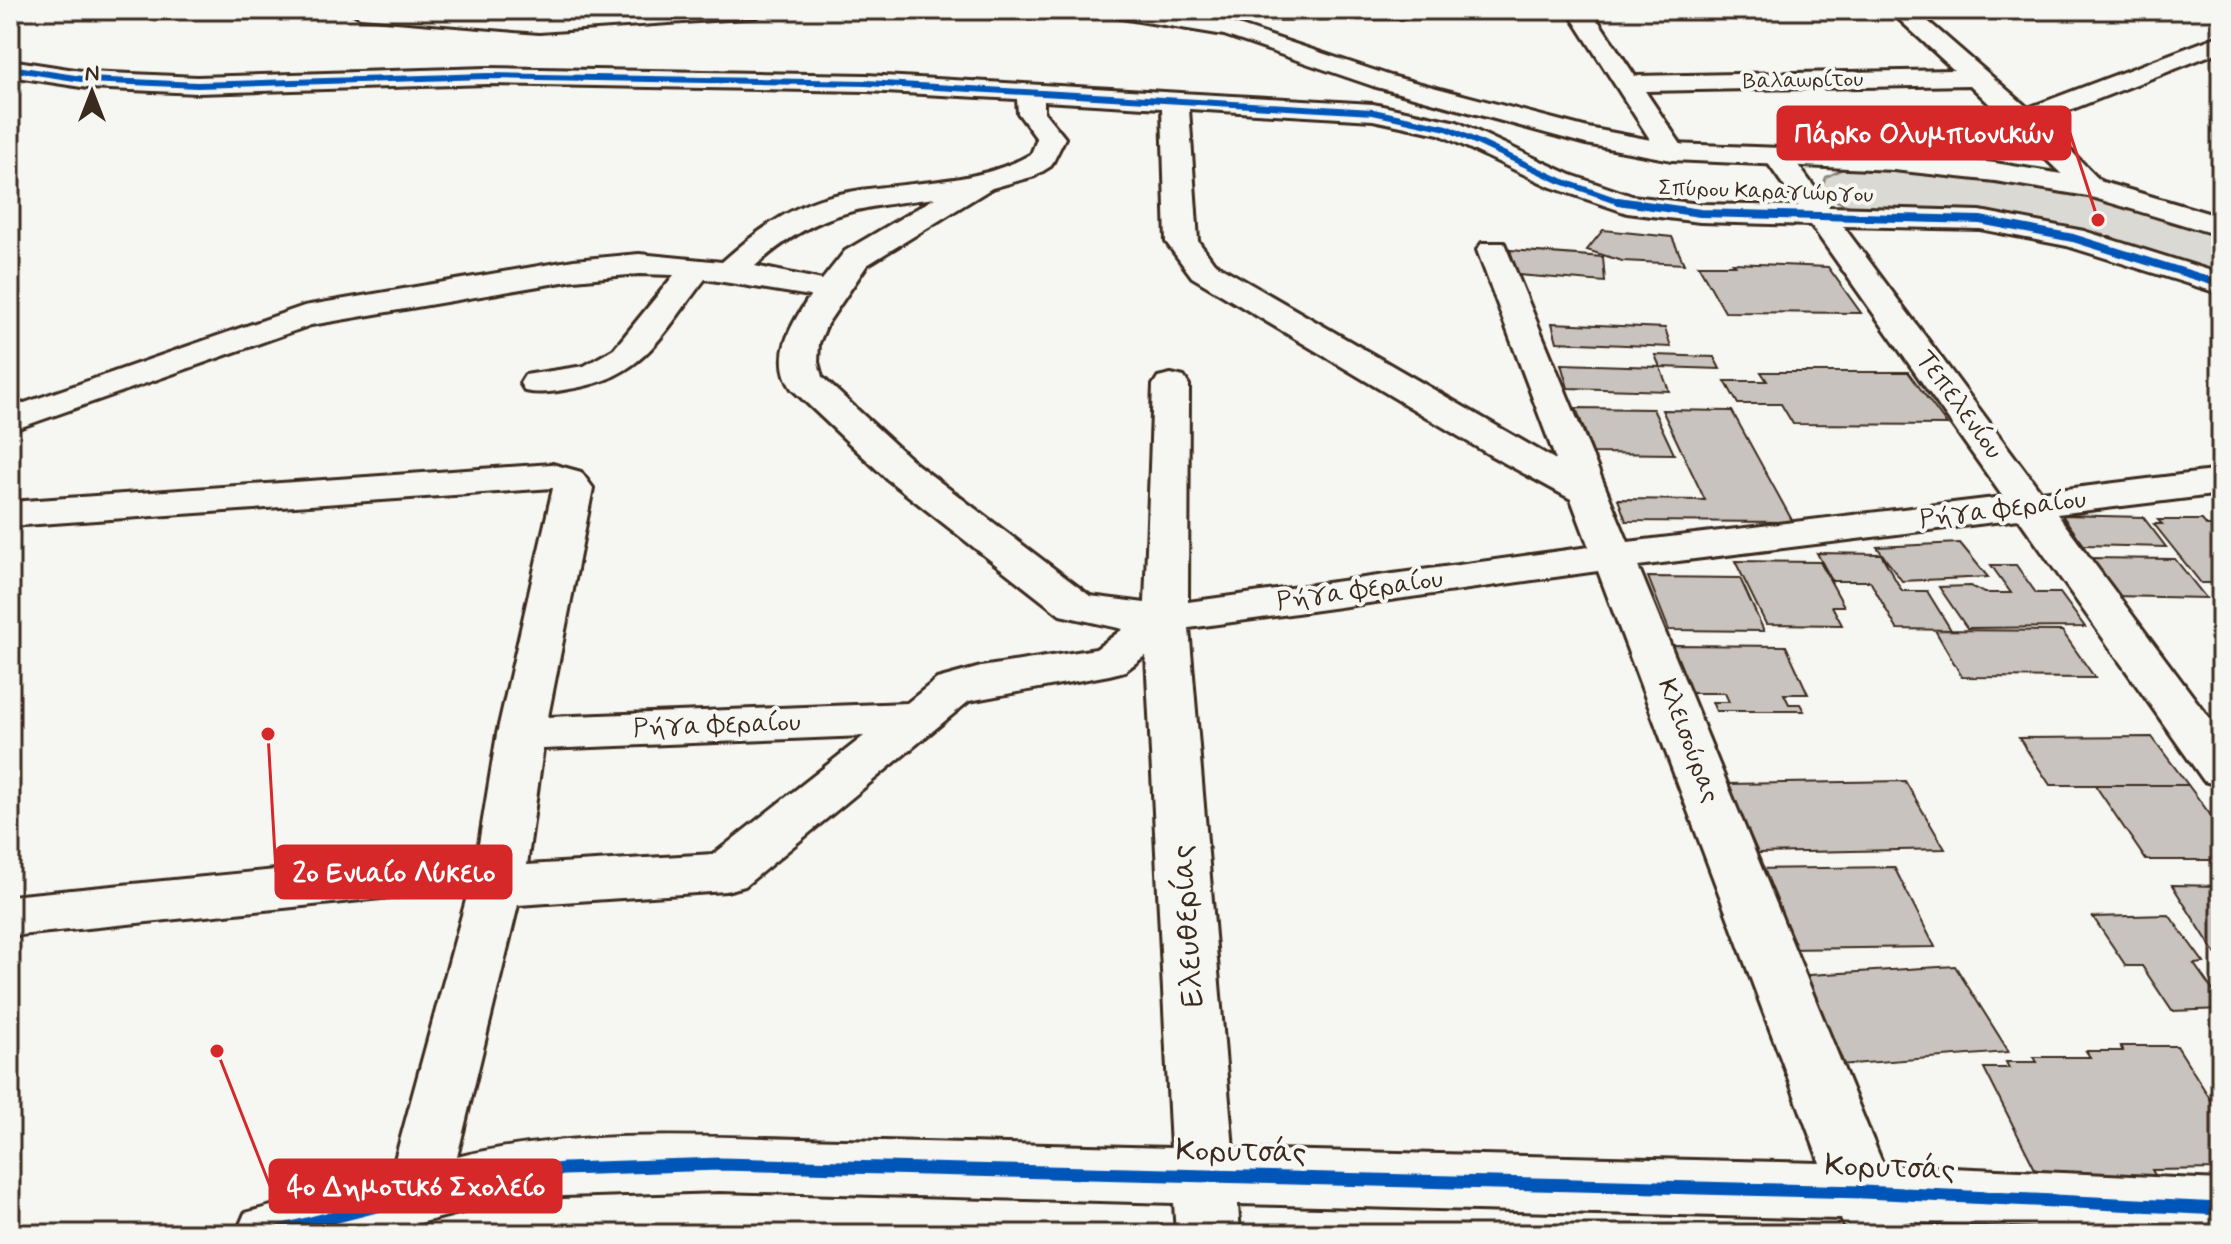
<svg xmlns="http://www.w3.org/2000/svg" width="2231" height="1244" font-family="Mynerve,sans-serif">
<rect width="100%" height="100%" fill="#f6f6f2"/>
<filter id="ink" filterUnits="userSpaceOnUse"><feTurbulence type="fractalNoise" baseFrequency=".0125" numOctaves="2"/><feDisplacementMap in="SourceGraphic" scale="16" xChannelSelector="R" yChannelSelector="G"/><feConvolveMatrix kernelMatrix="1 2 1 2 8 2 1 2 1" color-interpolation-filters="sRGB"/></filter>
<g filter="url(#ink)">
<path fill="#dad9d3" stroke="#8a8278" stroke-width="2" d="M 1894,164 L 2067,190 L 2221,233 L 2221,273 C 2123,244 2026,215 1924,208 C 1888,206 1847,218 1821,189 L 1826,177 L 1845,168 Z"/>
<path fill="#c8c3be" stroke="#3b2a1e" stroke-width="2" d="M 1603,230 L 1672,237 L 1684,264 L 1622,261 L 1587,250 Z
M 1510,250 L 1603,257 L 1605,282 L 1518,275 Z
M 1733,263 L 1828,267 L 1861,313 L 1725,312 L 1698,265 L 1735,265 Z
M 1552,323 L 1665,328 L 1671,347 L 1557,342 Z
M 1655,355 L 1714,357 L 1720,369 L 1660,367 Z
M 1561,364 L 1660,367 L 1669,391 L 1568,388 Z
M 1761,372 L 1908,372 L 1947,425 L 1793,424 L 1781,404 L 1738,404 L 1725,381 L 1767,381 Z
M 1576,408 L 1653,409 L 1674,454 L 1593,453 Z
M 1662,410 L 1732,411 L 1793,522 L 1626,521 L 1618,499 L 1705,500 Z
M 2062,515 L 2143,517 L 2166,547 L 2084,545 Z
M 2158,520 L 2202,520 L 2207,526 L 2216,526 L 2221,531 L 2221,583 L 2201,583 L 2154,524 L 2162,524 Z
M 1960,543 L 1988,577 L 1902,581 L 1877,547 Z
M 1817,553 L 1881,554 L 1902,591 L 1927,591 L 1951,630 L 1897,629 L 1870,581 L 1832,581 Z
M 2086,558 L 2175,559 L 2206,598 L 2113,596 Z
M 1735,561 L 1820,562 L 1844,606 L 1832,606 L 1842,625 L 1766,624 Z
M 1991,565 L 2016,565 L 2036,593 L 2060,593 L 2085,627 L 1967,628 L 1939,587 L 1970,586 L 1985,593 L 2011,593 Z
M 1648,577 L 1740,578 L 1764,631 L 1669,630 Z
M 1935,630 L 2062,631 L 2095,678 L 1962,677 Z
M 1670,645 L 1786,646 L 1808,694 L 1784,694 L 1789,704 L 1800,704 L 1804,711 L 1716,711 L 1712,702 L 1729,702 L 1725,693 L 1689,693 Z
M 2152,737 L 2188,785 L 2050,785 L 2019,738 Z
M 1905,781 L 1945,849 L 1758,853 L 1727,784 Z
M 2095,785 L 2188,785 L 2221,829 L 2221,860 L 2146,860 Z
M 1894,867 L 1935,947 L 1786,949 L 1752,869 Z
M 2172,885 L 2221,886 L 2221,956 L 2217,956 Z
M 2169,915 L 2204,963 L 2194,964 L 2221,1002 L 2221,1009 L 2172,1011 L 2142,966 L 2126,966 L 2093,917 Z
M 1955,966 L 2009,1052 L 1826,1066 L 1794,976 Z
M 2120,1046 L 2177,1046 L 2221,1116 L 2221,1169 L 2152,1170 L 2163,1188 L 2045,1189 L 1984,1068 L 2009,1068 L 2006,1062 L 2037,1062 L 2034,1057 L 2090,1057 L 2086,1051 L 2123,1051 Z
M 2010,1231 L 2174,1234 L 2011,1234 Z"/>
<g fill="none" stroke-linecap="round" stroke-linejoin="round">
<g stroke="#3b2a1e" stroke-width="6">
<path id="street" d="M 1238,10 L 1433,10 L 1421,17 L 1248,19 L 1240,17 Z
M 1567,10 L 1591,10 L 1635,76 L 1954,70 L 1889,10 L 1915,10 L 2028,108 L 2221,35 L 2221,51 L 2042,121 L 2107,188 L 2102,194 L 2082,194 L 1970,85 L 1645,91 L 1686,152 L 1682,158 L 1662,158 Z
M 10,60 L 88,72 L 197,77 L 487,68 L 866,75 L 1373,104 L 1457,122 L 1571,175 L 1632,196 L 1700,204 L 1798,206 L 1765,159 L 1769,153 L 1789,153 L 1829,207 L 1980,211 L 2084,231 L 2221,274 L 2221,294 L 2067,246 L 1980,229 L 1843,226 L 2041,492 L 2221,470 L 2221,494 L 2057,514 L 2221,734 L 2221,786 L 2204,781 L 2019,519 L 1638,566 L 1883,1165 L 2221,1180 L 2221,1234 L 1906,1222 L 1911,1234 L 1847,1234 L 1841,1219 L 1238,1204 L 1240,1234 L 1176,1234 L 1174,1203 L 720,1191 L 564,1196 L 489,1205 L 378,1234 L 236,1234 L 245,1213 L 391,1174 L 469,889 L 10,936 L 10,896 L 478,850 L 497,734 L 553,488 L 10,526 L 10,502 L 552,464 L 581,472 L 593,488 L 548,717 L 907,703 L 937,679 L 981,667 L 1096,649 L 1123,629 L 1060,615 L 887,479 L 792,389 C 770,357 792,324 810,296 L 705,279 C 661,335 644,378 569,389 C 553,392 540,394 525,391 L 520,383 L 525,375 L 584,366 L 614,349 L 674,275 L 639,274 L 574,280 L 311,325 L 10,431 L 10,408 L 304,306 L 574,260 L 639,254 L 722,262 C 751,236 783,211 820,199 C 889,178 968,191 1031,154 L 1037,139 L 1018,113 L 1017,99 L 866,91 L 487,84 L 197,93 L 88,88 L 10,76 ZM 1044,101 L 1162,108 L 1166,242 L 1192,277 L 1490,455 L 1571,499 L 1589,547 L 1188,602 L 1189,385 L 1184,377 L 1171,374 L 1158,377 L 1153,385 L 1145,603 L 1090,596 L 915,463 L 822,377 L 818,362 L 819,343 L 827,324 L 867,265 L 992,188 L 1035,176 L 1051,166 L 1065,138 L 1044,112 ZM 1189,109 L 1373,120 L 1439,134 L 1551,187 L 1627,213 L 1700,222 L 1811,225 L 2003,497 L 1628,542 L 1504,243 L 1482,243 L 1477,250 L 1556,460 L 1214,263 L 1198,241 ZM 935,198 L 845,251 L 822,280 L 755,266 C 817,211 856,208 935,198 ZM 1598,571 L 1820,1163 L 1233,1149 L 1189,628 ZM 1146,655 L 1171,1148 C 1048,1145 925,1142 801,1139 C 691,1136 565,1130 457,1157 L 518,905 L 726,891 L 745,886 L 969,701 L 1109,675 L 1125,671 ZM 864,736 L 714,854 L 527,865 L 543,749 Z"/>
</g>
<g stroke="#3b2a1e" stroke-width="6">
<path id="secondary" d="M 348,10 L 444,10 L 539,18 L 654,10 L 768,10 L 756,17 L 539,32 L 360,17 Z
M 1103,10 L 1157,10 L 1229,22 L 1391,76 L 1588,128 L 1672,144 L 1893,152 L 1995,163 L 2092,179 L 2221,217 L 2221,236 L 2088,196 L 1995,181 L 1893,170 L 1672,160 L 1586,144 L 1373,86 L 1224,35 L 1115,17 Z"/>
</g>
<use href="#street" fill="#f6f6f2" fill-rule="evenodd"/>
<use href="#secondary" fill="#f6f6f2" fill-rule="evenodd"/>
<g stroke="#f6f6f2" stroke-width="9">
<path id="cycleway-far2" d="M 10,68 L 88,80 L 197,85 L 487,76 L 866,83 L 1373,112 L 1447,128 L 1561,181 L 1624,203"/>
</g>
<g stroke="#f6f6f2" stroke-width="12">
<path id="cycleway-far1" d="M 1618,201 L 1700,213 L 1980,220 L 2073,238 L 2221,284"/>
</g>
<g stroke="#f6f6f2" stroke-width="18">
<path id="cycleway" d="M 268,1234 L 489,1177 L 564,1169 L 720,1164 L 1863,1192 L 2221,1209"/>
</g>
<use href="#cycleway-far2" stroke="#0057b8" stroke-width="6"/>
<use href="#cycleway-far1" stroke="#0057b8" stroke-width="8"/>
<use href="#cycleway" stroke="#0057b8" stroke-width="13"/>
</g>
</g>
<g text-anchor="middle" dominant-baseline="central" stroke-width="8" stroke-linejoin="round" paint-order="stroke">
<g font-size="22" fill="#3b2a1e" stroke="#f6f6f2">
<text transform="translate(1803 81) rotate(-1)">Βαλαωρίτου</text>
<text transform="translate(1766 192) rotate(2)">Σπύρου Καραγιώργου</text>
</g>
<g font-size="26" fill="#3b2a1e" stroke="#f6f6f2">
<text transform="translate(1959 405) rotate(54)">Τεπελενίου</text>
<text transform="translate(2003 510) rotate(-7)">Ρήγα Φεραίου</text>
<text transform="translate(1360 591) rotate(-8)">Ρήγα Φεραίου</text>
<text transform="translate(717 726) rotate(-2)">Ρήγα Φεραίου</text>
<text transform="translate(1688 741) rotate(69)">Κλεισούρας</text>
</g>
<g font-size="32" fill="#3b2a1e" stroke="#f6f6f2">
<text transform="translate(1188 926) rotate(-94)">Ελευθερίας</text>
<text transform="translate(1241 1152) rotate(1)">Κορυτσάς</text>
<text transform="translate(1890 1168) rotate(2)">Κορυτσάς</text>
</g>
</g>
<path fill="none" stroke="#d62828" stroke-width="3" d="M2098 220L2070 133M268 734L276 872M217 1051L270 1186"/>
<g fill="#d62828" stroke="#f6f6f2" stroke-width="3">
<circle cx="2098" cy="220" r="8"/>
<circle cx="268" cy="734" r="8"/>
<circle cx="217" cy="1051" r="8"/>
</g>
<g fill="#d62828" stroke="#d62828" stroke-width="3">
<rect x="1778" y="107" width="292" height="52" rx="8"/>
<rect x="276" y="846" width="235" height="52" rx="8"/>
<rect x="270" y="1160" width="291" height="52" rx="8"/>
</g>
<g font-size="28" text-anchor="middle" font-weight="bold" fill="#fff">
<text x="1924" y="143">Πάρκο Ολυμπιονικών</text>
<text x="394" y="882">2ο Ενιαίο Λύκειο</text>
<text x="416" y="1196">4ο Δημοτικό Σχολείο</text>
</g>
<rect width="2231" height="1244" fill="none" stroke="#f6f6f2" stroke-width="40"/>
<rect x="20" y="20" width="2191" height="1204" fill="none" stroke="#3b2a1e" stroke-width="3" filter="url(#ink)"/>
<g transform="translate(92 92)" stroke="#f6f6f2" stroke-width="6" paint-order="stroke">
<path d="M0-6L14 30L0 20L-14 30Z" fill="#3b2a1e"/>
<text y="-12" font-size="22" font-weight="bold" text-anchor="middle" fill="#3b2a1e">N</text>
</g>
</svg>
